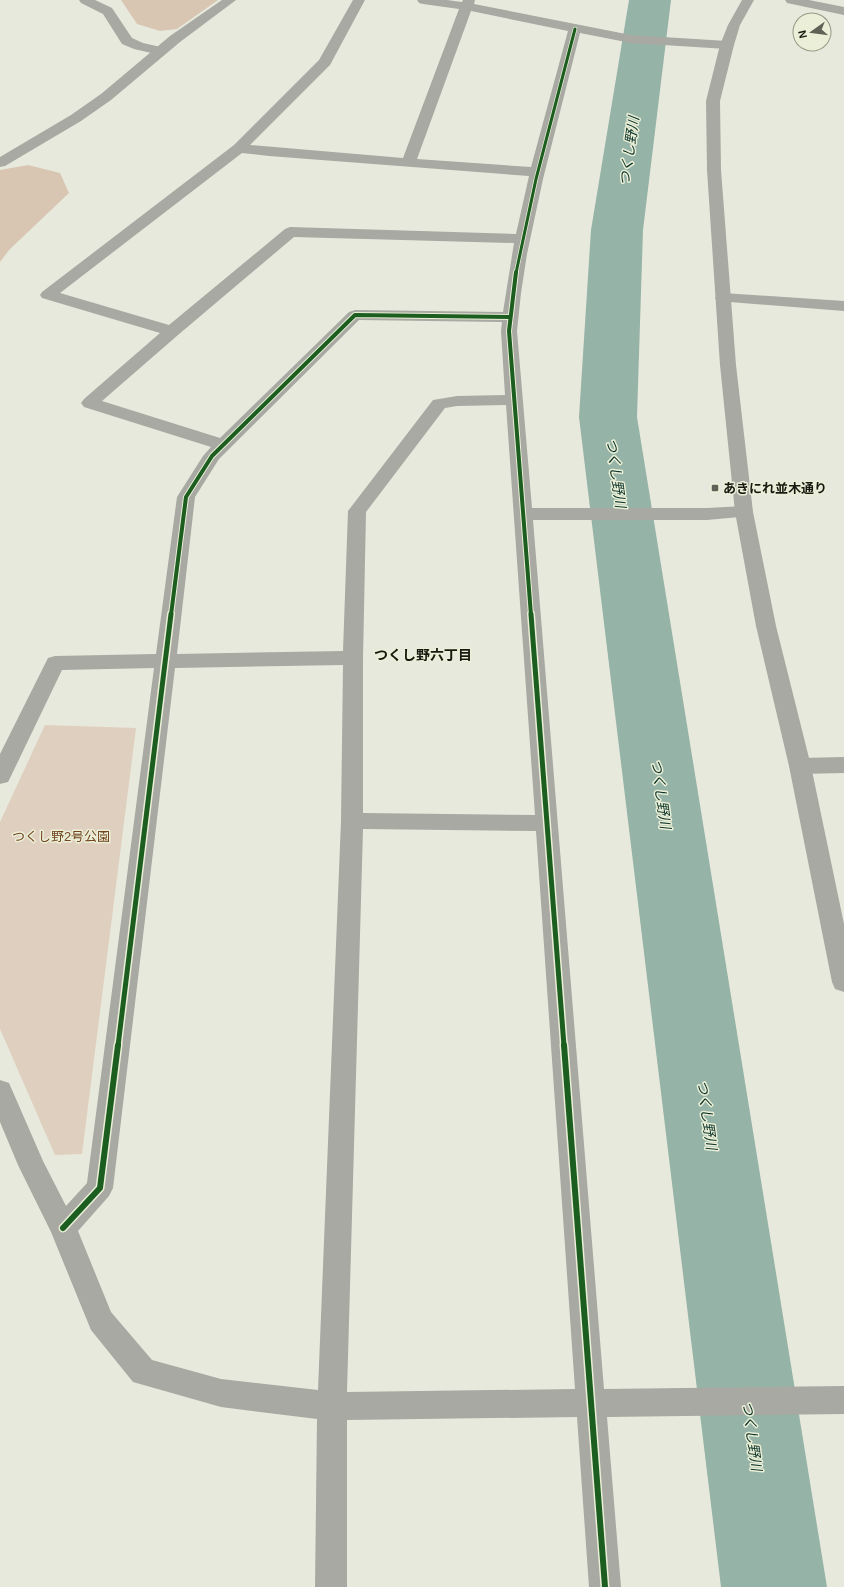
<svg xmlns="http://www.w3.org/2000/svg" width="844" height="1587" font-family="Arial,'Noto Sans JP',sans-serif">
<rect width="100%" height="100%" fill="#e8e9dd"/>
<path fill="#dfcfbe" d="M 45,725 L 136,728 L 82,1154 L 55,1155 L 0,1029 L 0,822 Z"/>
<path fill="#d8c6b3" d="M 121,0 L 218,0 L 177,29 L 160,31 L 137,24 Z
M 28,165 L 60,173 L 69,193 L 9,250 L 0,262 L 0,170 Z"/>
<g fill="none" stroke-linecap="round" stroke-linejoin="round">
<path fill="#95b3a6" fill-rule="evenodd" d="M 629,0 L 671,0 L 643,230 L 637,417 L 827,1587 L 721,1587 L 579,417 L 591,230 Z"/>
<path fill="#a7a9a2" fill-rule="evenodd" d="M 79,0 L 95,0 L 112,8 L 132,38 L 143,43 L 165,48 L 167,51 L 165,54 L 160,55 L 134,49 L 122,44 L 103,14 L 81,3 Z
M 353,0 L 365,0 L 330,65 L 250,145 L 403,158 L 459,9 L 423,4 L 419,3 L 417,0 L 447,0 L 462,2 L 463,0 L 475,0 L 474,4 L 631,35 L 727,41 L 732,42 L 734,45 L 732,48 L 727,49 L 631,43 L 580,33 L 543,179 L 527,254 L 521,293 L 517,331 L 532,508 L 707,508 L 744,506 L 751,508 L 753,512 L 751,516 L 707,520 L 533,520 L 604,1389 L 844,1386 L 844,1414 L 607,1417 L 621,1587 L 589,1587 L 577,1417 L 347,1420 L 347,1587 L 315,1587 L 317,1419 L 221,1407 L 133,1382 L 91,1330 L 51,1232 L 18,1165 L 0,1122 L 0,1080 L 9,1083 L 43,1161 L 66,1206 L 87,1183 L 154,668 L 62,670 L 11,776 L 8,782 L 0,784 L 0,754 L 48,658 L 55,656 L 156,654 L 177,497 L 203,456 L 211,447 L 84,407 L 81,403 L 84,399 L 160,333 L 42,298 L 40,295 L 42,292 L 234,145 L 319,60 ZM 471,11 L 568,31 L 531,167 L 417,159 ZM 242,153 L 269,156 L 529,176 L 516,234 L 290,227 L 285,229 L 169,325 L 60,293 ZM 294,237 L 514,243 L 503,312 L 355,310 L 349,312 L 220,438 L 102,401 L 178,335 ZM 359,320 L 502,322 L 501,331 L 505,395 L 457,396 L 433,400 L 348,511 L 343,651 L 177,654 L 195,497 L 219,459 ZM 506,405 L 535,815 L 363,813 L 363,658 L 366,512 L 445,408 L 457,406 ZM 343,665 L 341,821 L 318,1390 L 221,1379 L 152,1360 L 111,1312 L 78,1231 L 109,1196 L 113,1188 L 175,668 ZM 363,829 L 536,831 L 575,1389 L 347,1392 Z
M 723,293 L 844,301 L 844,311 L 717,301 L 715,298 L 717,295 Z
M 844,757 L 844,773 L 800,774 L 792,772 L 789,766 L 792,760 L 800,758 Z"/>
<path fill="#a7a9a2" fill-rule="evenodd" d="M 222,0 L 236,0 L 180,42 L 111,100 L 81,121 L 5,166 L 0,167 L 0,157 L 71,115 L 101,94 L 170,36 Z
M 742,0 L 754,0 L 740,25 L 734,45 L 720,101 L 721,170 L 736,365 L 753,512 L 776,626 L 811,766 L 844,924 L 844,992 L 835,989 L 832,982 L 789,766 L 756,626 L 735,512 L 720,365 L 707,170 L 706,101 L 720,45 L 728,25 Z
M 785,0 L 809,0 L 844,7 L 844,15 L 787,3 Z"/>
<g stroke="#ebefd7" stroke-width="4.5">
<path id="cycleway-far3" d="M 516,273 L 536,179 L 575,29"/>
</g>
<g stroke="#ebefd7" stroke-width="6">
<path id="cycleway-far2" d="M 516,272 L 509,331 L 531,615
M 171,615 L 186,497 L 212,456 L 355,315 L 510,317"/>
</g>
<g stroke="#ebefd7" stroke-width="8">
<path id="cycleway-far1" d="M 531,614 L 564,1046
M 118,1046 L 171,614"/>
</g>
<g stroke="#ebefd7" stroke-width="9">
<path id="cycleway" d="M 564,1045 L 605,1587
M 63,1228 L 100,1188 L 118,1045"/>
</g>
<use href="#cycleway-far3" stroke="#1b5e20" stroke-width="3"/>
<use href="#cycleway-far2" stroke="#1b5e20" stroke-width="4"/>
<use href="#cycleway-far1" stroke="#1b5e20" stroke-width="5"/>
<use href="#cycleway" stroke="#1b5e20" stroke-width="6"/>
</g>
<rect fill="#606258" stroke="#ebefd7" stroke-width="1.5" x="711" y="484" width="8" height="8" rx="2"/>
<g text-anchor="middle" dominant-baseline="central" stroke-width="3" stroke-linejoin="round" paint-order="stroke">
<g font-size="13" font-weight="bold" fill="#171910" stroke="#ebefd7" text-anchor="start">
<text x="723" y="488">あきにれ並木通り</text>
</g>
<g font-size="13" fill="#71431e" stroke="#ebefd7">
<text x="61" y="836">つくし野2号公園</text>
</g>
<g font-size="14" font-style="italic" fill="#0a3329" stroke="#ebefd7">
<text transform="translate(629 151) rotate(-82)">つくし野川</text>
<text transform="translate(616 473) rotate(82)">つくし野川</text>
<text transform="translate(661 794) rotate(82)">つくし野川</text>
<text transform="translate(707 1115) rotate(82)">つくし野川</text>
<text transform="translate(752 1436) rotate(82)">つくし野川</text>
</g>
<g font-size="14" font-weight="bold" fill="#171910" stroke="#ebefd7">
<text x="423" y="655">つくし野六丁目</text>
</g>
</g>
<g transform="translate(812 32) rotate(256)"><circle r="19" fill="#ebefd7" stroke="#969987"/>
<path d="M0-3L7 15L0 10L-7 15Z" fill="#606258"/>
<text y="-6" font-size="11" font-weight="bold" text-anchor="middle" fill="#171910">N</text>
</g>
</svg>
